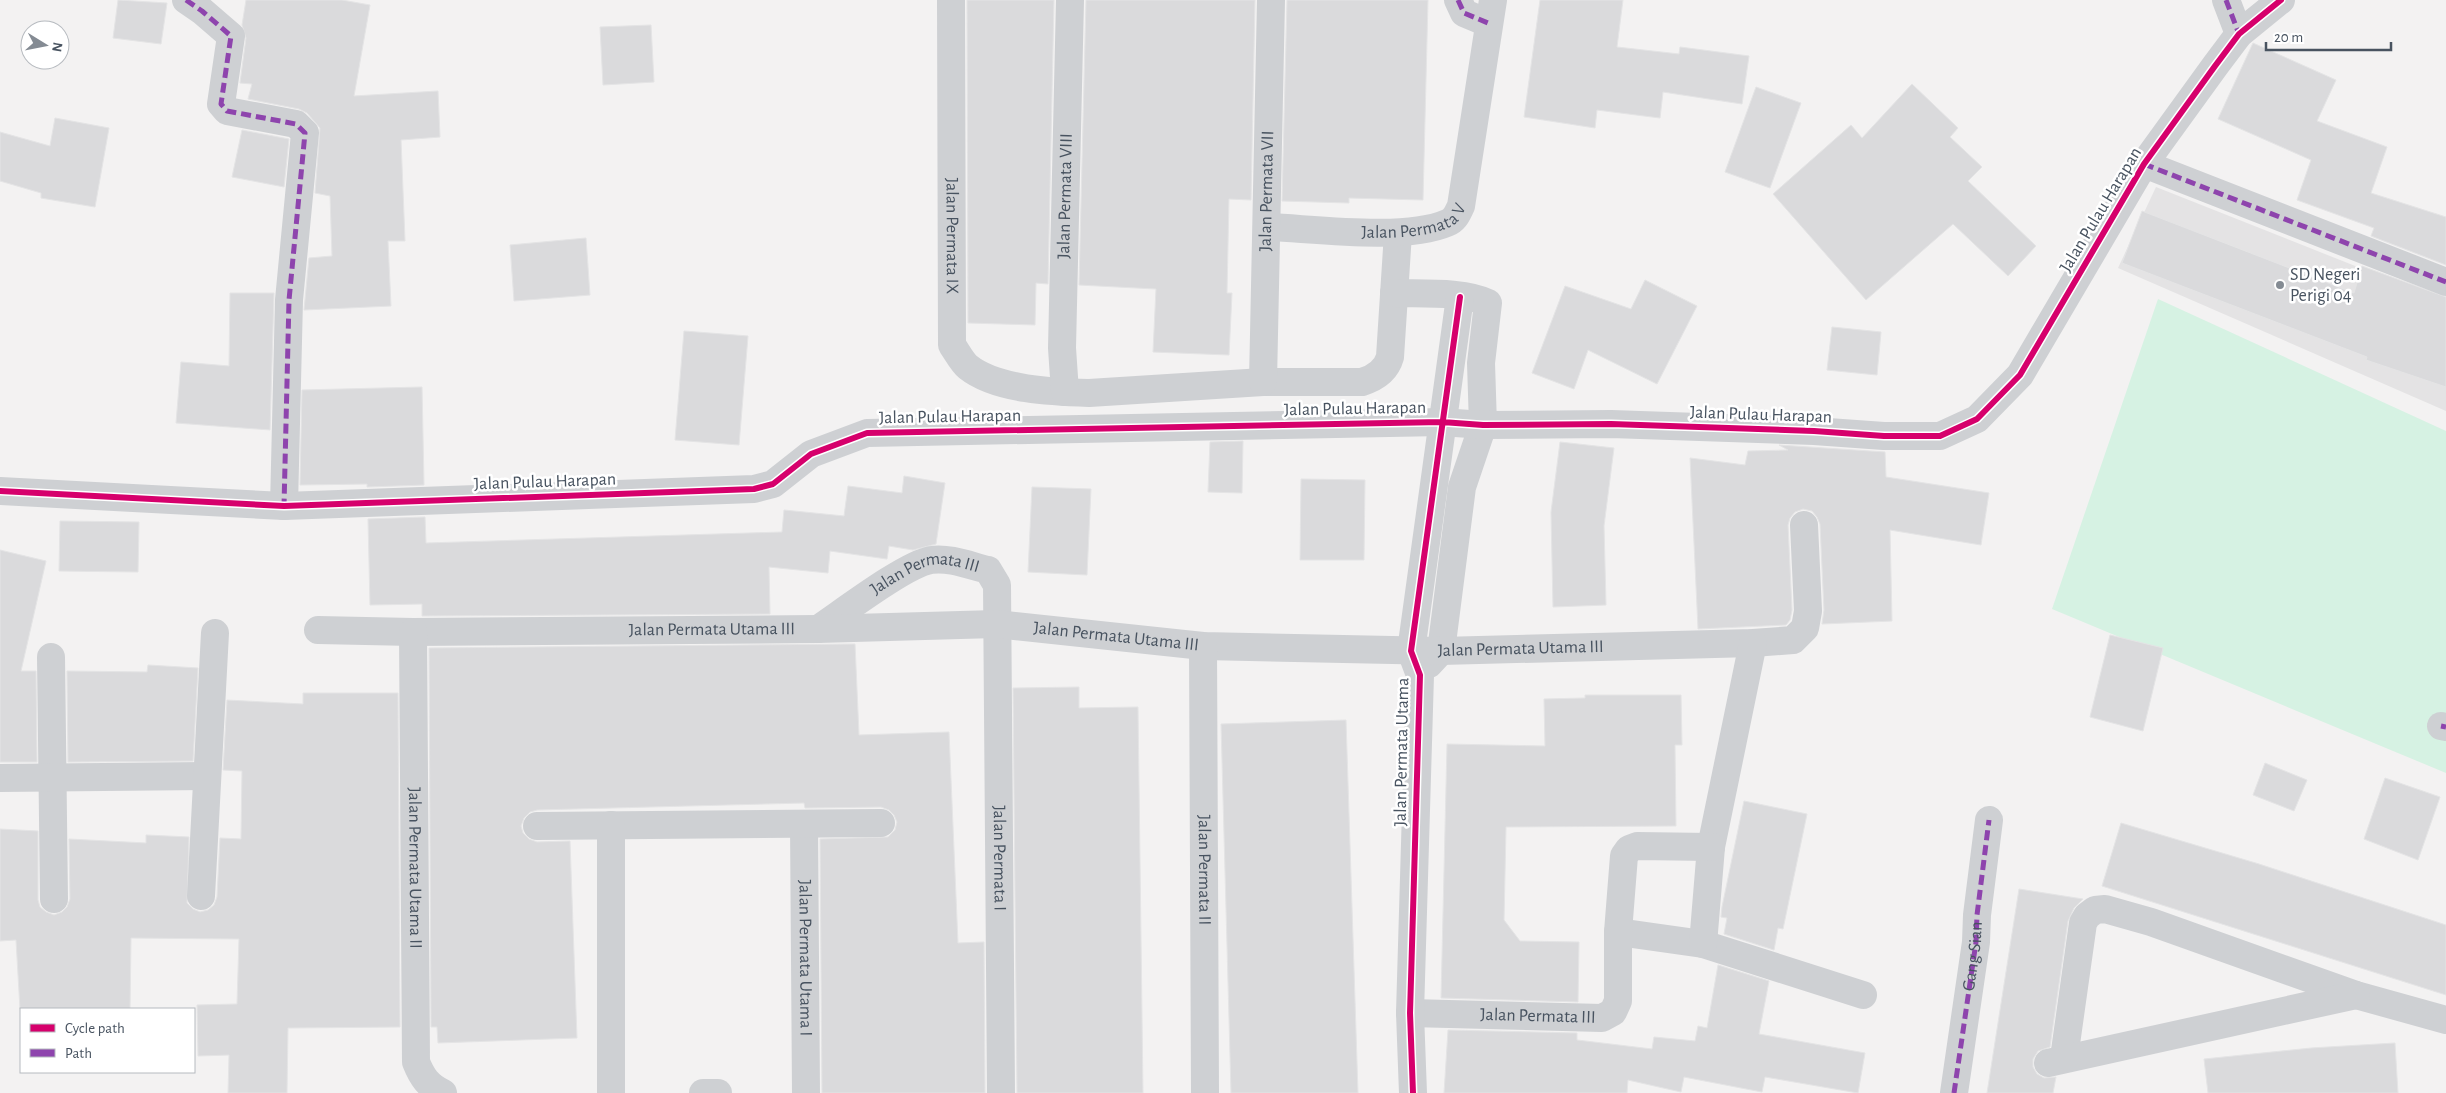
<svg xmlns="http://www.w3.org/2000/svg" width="2446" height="1093" font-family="'Alegreya Sans',sans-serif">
<rect width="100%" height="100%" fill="#f3f2f2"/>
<path fill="#e4e3e4" d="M 2156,187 L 2446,302 L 2446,411 L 2118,268 Z"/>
<path fill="#d6f2e3" d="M 2158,299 L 2446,431 L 2446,773 L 2052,609 Z"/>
<path fill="#dadadc" stroke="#e4e4e5" d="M 118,0 L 167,3 L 161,44 L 113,38 Z
M 246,0 L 342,0 L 370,5 L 354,96 L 438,91 L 440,137 L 401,140 L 405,241 L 388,241 L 391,306 L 304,310 L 309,258 L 332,256 L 330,196 L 315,193 L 320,128 L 307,113 L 299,109 L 248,99 L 252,84 L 240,83 L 246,38 L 242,25 Z
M 967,0 L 1054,0 L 1048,284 L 1036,283 L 1035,325 L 968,323 Z
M 1086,0 L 1255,0 L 1251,200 L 1229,199 L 1227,293 L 1232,293 L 1229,355 L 1153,352 L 1156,289 L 1079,285 Z
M 1287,0 L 1428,0 L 1423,200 L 1349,198 L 1349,203 L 1282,201 Z
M 1540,0 L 1623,0 L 1617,47 L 1679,54 L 1680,47 L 1749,56 L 1742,104 L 1663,92 L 1660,118 L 1597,110 L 1595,128 L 1524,117 Z
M 651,25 L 654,82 L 603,85 L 600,27 Z
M 2253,43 L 2336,80 L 2317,121 L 2387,147 L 2371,193 L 2446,217 L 2446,265 L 2371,236 L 2374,228 L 2297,200 L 2311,160 L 2218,119 Z
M 1912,84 L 1958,128 L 1950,137 L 1982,167 L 1968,181 L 2036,246 L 2008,276 L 1953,224 L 1866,300 L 1773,194 L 1851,125 L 1862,138 Z
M 1756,87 L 1801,103 L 1770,188 L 1725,172 Z
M 55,118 L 109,128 L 95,207 L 41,198 L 41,193 L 0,181 L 0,132 L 50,146 Z
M 242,130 L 289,139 L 284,187 L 232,177 Z
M 2142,211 L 2354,293 L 2362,266 L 2446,297 L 2446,387 L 2366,360 L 2367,357 L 2122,263 Z
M 586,238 L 590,295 L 514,301 L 510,245 Z
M 1645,280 L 1697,306 L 1657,384 L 1588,350 L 1574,389 L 1532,373 L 1565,286 L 1631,309 Z
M 230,293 L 274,293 L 270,430 L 176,423 L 181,362 L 229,366 Z
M 1832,327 L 1881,332 L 1877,375 L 1827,370 Z
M 684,331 L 748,336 L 739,445 L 675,440 Z
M 422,387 L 424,485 L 367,487 L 367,484 L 300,485 L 302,390 Z
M 1243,441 L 1242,493 L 1208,492 L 1210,442 Z
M 1560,442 L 1614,448 L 1604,526 L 1606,605 L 1553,607 L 1551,512 Z
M 1779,445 L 1885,452 L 1886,477 L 1989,493 L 1981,545 L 1890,530 L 1892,621 L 1822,624 L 1824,610 L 1820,524 L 1817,517 L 1812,511 L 1803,509 L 1795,512 L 1790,518 L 1788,525 L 1792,610 L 1790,620 L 1786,625 L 1698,629 L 1690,458 L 1745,465 L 1748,451 L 1788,450 Z
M 904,476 L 945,483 L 936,544 L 913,550 L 889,546 L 887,559 L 830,551 L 828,573 L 769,567 L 770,614 L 422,616 L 422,604 L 370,605 L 368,519 L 425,517 L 426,543 L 782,532 L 784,510 L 844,516 L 848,486 L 902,493 Z
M 1301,479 L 1365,480 L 1364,560 L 1300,560 Z
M 1032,487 L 1091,489 L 1087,575 L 1028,572 Z
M 60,521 L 139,522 L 138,572 L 59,571 Z
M 0,550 L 46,561 L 21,671 L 36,671 L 37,762 L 0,762 Z
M 2110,635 L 2163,648 L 2143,731 L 2090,717 Z
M 855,644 L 859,735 L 949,732 L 958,943 L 984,942 L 985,1093 L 822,1093 L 820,839 L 888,837 L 895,830 L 897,822 L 894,815 L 889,810 L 881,807 L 805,808 L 804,803 L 537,810 L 530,812 L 524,818 L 521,826 L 523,833 L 529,839 L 537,842 L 570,841 L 577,1038 L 438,1043 L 437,1027 L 431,1027 L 429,648 Z
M 148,665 L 198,668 L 193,761 L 68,762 L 67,671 L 147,672 Z
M 1079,687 L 1079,708 L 1138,707 L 1143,1093 L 1017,1093 L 1013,688 Z
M 303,693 L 398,693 L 400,1027 L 288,1028 L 287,1093 L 228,1093 L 229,1055 L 198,1056 L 197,1005 L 237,1004 L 239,939 L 131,938 L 130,1009 L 20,1009 L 16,940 L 0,941 L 0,829 L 38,831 L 38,900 L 40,907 L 46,912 L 54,915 L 62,912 L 67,907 L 70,899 L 69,839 L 146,843 L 146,835 L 189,837 L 187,903 L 193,909 L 200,912 L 208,910 L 214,905 L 217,897 L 220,838 L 241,839 L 242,771 L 223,770 L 227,700 L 303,704 Z
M 1585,695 L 1681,695 L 1682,745 L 1675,745 L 1676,826 L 1506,827 L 1504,920 L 1520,941 L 1579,942 L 1578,1002 L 1441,998 L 1447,744 L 1545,746 L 1544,699 L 1585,698 Z
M 1346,720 L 1358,1093 L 1231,1093 L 1221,724 Z
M 2265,763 L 2307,780 L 2294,811 L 2253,795 Z
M 2385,778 L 2440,797 L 2418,860 L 2364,839 Z
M 1744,801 L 1807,814 L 1783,929 L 1778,928 L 1774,950 L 1724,934 L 1727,918 L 1721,917 L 1722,907 Z
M 2121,823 L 2259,864 L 2446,925 L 2446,995 L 2102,886 Z
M 2019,889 L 2083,899 L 2074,908 L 2068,921 L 2050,1047 L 2038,1051 L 2033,1059 L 2033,1067 L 2037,1074 L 2044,1078 L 2056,1077 L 2053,1093 L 1987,1093 Z
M 1718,965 L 1769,981 L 1759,1034 L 1865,1053 L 1858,1093 L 1765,1077 L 1762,1092 L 1684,1077 L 1681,1092 L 1628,1080 L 1627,1093 L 1444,1093 L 1448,1030 L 1577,1033 L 1577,1040 L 1652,1049 L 1654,1037 L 1695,1041 L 1698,1026 L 1707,1028 Z
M 2395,1043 L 2398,1093 L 2208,1093 L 2204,1059 L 2311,1048 Z"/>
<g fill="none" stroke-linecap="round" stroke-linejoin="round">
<g stroke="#ced0d3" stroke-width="28">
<path d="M 186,0 L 202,11 L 231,36 L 221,104 L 227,111 L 296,124 L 305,133 L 289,300 L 284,506"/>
<path id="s1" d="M 951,0 L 952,345 C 957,352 962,362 968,367 C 997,390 1054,392 1089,393 L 1263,382 L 1362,382 C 1375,378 1386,371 1390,357 L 1398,233"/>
<path d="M 1458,0 L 1464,13 L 1488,23"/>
<path d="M 2226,0 L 2239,34"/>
<path d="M 2144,164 L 2446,282"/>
<path id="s2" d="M 1268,227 C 1315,229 1405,241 1447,223 C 1455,220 1457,214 1461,206 L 1493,0"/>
<path d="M 1394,293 C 1420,294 1465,291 1488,303 L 1481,363 L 1483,425 L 1462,487 L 1441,651 L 1429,664"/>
<path id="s3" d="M 1263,382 L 1271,0"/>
<path id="s4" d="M 1065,392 L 1062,348 L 1070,0"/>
<path d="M 0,491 L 284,506 L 754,489 L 773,484 L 811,454 L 867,433 L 1442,422 L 1483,425 L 1611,424 L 1814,431 L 1884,436 L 1940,436 L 1977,419 L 2020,375 L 2144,164 L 2215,66 L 2239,34 L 2281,0"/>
<path id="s5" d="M 818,629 C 842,613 906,564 931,560 C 949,557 971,566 988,570 L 997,585 L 1001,1093"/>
<path id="s6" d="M 318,630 L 413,632 L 818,629 L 996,624 L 1203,646 L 1441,651 L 1753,643 L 1793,640 L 1805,628 L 1808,611 L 1804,525"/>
<path id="s7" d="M 413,632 L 416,1062 C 422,1077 428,1086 443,1093"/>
<path id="s8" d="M 1203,646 L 1205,1093"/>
<path d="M 51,657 L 54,899"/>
<path d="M 2441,726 L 2446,727"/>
<path d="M 0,778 L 207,776"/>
<path id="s9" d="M 804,824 L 806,1093"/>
<path d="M 537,826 L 881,823"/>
<path d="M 201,896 L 215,633"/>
<path d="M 1618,932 L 1703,944 L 1863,995"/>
<path d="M 1703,944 L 1711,847 L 1753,643"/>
<path id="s10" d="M 1410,1013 L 1602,1018 L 1613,1012 L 1618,1001 L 1618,932 L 1624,856 L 1629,849 L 1637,846 L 1711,847"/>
<path d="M 2064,1058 L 2083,923 L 2087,916 L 2095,910 L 2105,909 L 2151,922 L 2356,995 L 2446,1020"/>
<path d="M 2048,1063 L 2356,995"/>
<path d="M 611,1093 L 611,825"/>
<path d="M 703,1093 L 718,1093"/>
<path d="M 1413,1093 L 1410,1013 L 1420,675 L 1411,651 L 1460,297"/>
<path d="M 1954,1093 L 1976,942 L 1977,915 L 1989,820"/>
</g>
<g stroke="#8e44ad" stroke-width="5" stroke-dasharray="10 5" stroke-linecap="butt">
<path d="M 186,0 L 202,11 L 231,36 L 221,104 L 227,111 L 296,124 L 305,133 L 289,300 L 284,506"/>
<path d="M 1458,0 L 1464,13 L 1488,23"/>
<path d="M 2226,0 L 2239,34"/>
<path d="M 2144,164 L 2446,282"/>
<path d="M 2441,726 L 2446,727"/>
<path id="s11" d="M 1954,1093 L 1976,942 L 1977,915 L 1989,820"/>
</g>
<g stroke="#fff" stroke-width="9">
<path id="cycleway" d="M 0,491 L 284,506 L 754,489 L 773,484 L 811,454 L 867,433 L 1442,422 L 1483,425 L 1611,424 L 1814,431 L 1884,436 L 1940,436 L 1977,419 L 2020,375 L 2144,164 L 2215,66 L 2239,34 L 2281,0
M 1413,1093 L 1410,1013 L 1420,675 L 1411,651 L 1460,297"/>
</g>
<use href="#cycleway" stroke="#d6006c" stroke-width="6"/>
</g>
<circle fill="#848b93" stroke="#fff" stroke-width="2" cx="2280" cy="285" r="5"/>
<g text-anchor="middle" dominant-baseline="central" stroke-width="5" stroke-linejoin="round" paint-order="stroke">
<g font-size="18" fill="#485360" stroke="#fff">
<text stroke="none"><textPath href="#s3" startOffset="191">Jalan Permata VII</textPath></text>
<text stroke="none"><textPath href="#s4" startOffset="196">Jalan Permata VIII</textPath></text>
<text transform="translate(2101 210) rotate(-59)">Jalan Pulau Harapan</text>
<text stroke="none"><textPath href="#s2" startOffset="149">Jalan Permata V</textPath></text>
<text stroke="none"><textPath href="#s1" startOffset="236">Jalan Permata IX</textPath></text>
<text transform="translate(1355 409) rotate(-1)">Jalan Pulau Harapan</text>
<text transform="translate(1761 415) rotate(2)">Jalan Pulau Harapan</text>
<text transform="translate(950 417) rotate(-1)">Jalan Pulau Harapan</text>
<text transform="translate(545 482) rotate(-2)">Jalan Pulau Harapan</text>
<text stroke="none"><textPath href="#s5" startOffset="124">Jalan Permata III</textPath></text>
<text stroke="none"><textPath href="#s6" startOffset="394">Jalan Permata Utama III</textPath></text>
<text stroke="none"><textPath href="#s6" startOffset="799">Jalan Permata Utama III</textPath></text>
<text stroke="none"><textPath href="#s6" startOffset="1204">Jalan Permata Utama III</textPath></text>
<text transform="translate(1402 752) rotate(-89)">Jalan Permata Utama</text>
<text stroke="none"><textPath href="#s5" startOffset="482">Jalan Permata I</textPath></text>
<text stroke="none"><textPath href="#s7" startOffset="236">Jalan Permata Utama II</textPath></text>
<text stroke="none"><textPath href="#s8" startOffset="224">Jalan Permata II</textPath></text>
<text stroke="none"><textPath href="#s11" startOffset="138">Gang Sian</textPath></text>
<text stroke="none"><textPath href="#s9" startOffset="134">Jalan Permata Utama I</textPath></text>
<text stroke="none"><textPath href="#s10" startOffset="128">Jalan Permata III</textPath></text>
</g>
<g font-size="18" fill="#485360" stroke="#fff" text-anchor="start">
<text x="2290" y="275">SD Negeri<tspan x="2290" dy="21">Perigi 04</tspan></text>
</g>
</g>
<rect x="20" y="1008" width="175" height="65" fill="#ffffff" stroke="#b6babf"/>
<rect x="30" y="1024" width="25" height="8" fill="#d6006c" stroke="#b6babf"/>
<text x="65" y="1033" font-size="15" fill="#485360">Cycle path</text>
<rect x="30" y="1049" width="25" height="8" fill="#8e44ad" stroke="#b6babf"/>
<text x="65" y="1058" font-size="15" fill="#485360">Path</text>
<g transform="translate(45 45) rotate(100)"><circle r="24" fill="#ffffff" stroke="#b6babf"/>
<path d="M0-4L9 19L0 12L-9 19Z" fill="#848b93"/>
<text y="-8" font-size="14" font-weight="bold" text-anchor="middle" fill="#485360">N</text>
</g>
<path d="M2266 42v8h125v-8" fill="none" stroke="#485360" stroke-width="2.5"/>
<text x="2274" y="42" font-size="15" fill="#485360" stroke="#ffffff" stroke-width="4" paint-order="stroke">20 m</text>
</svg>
